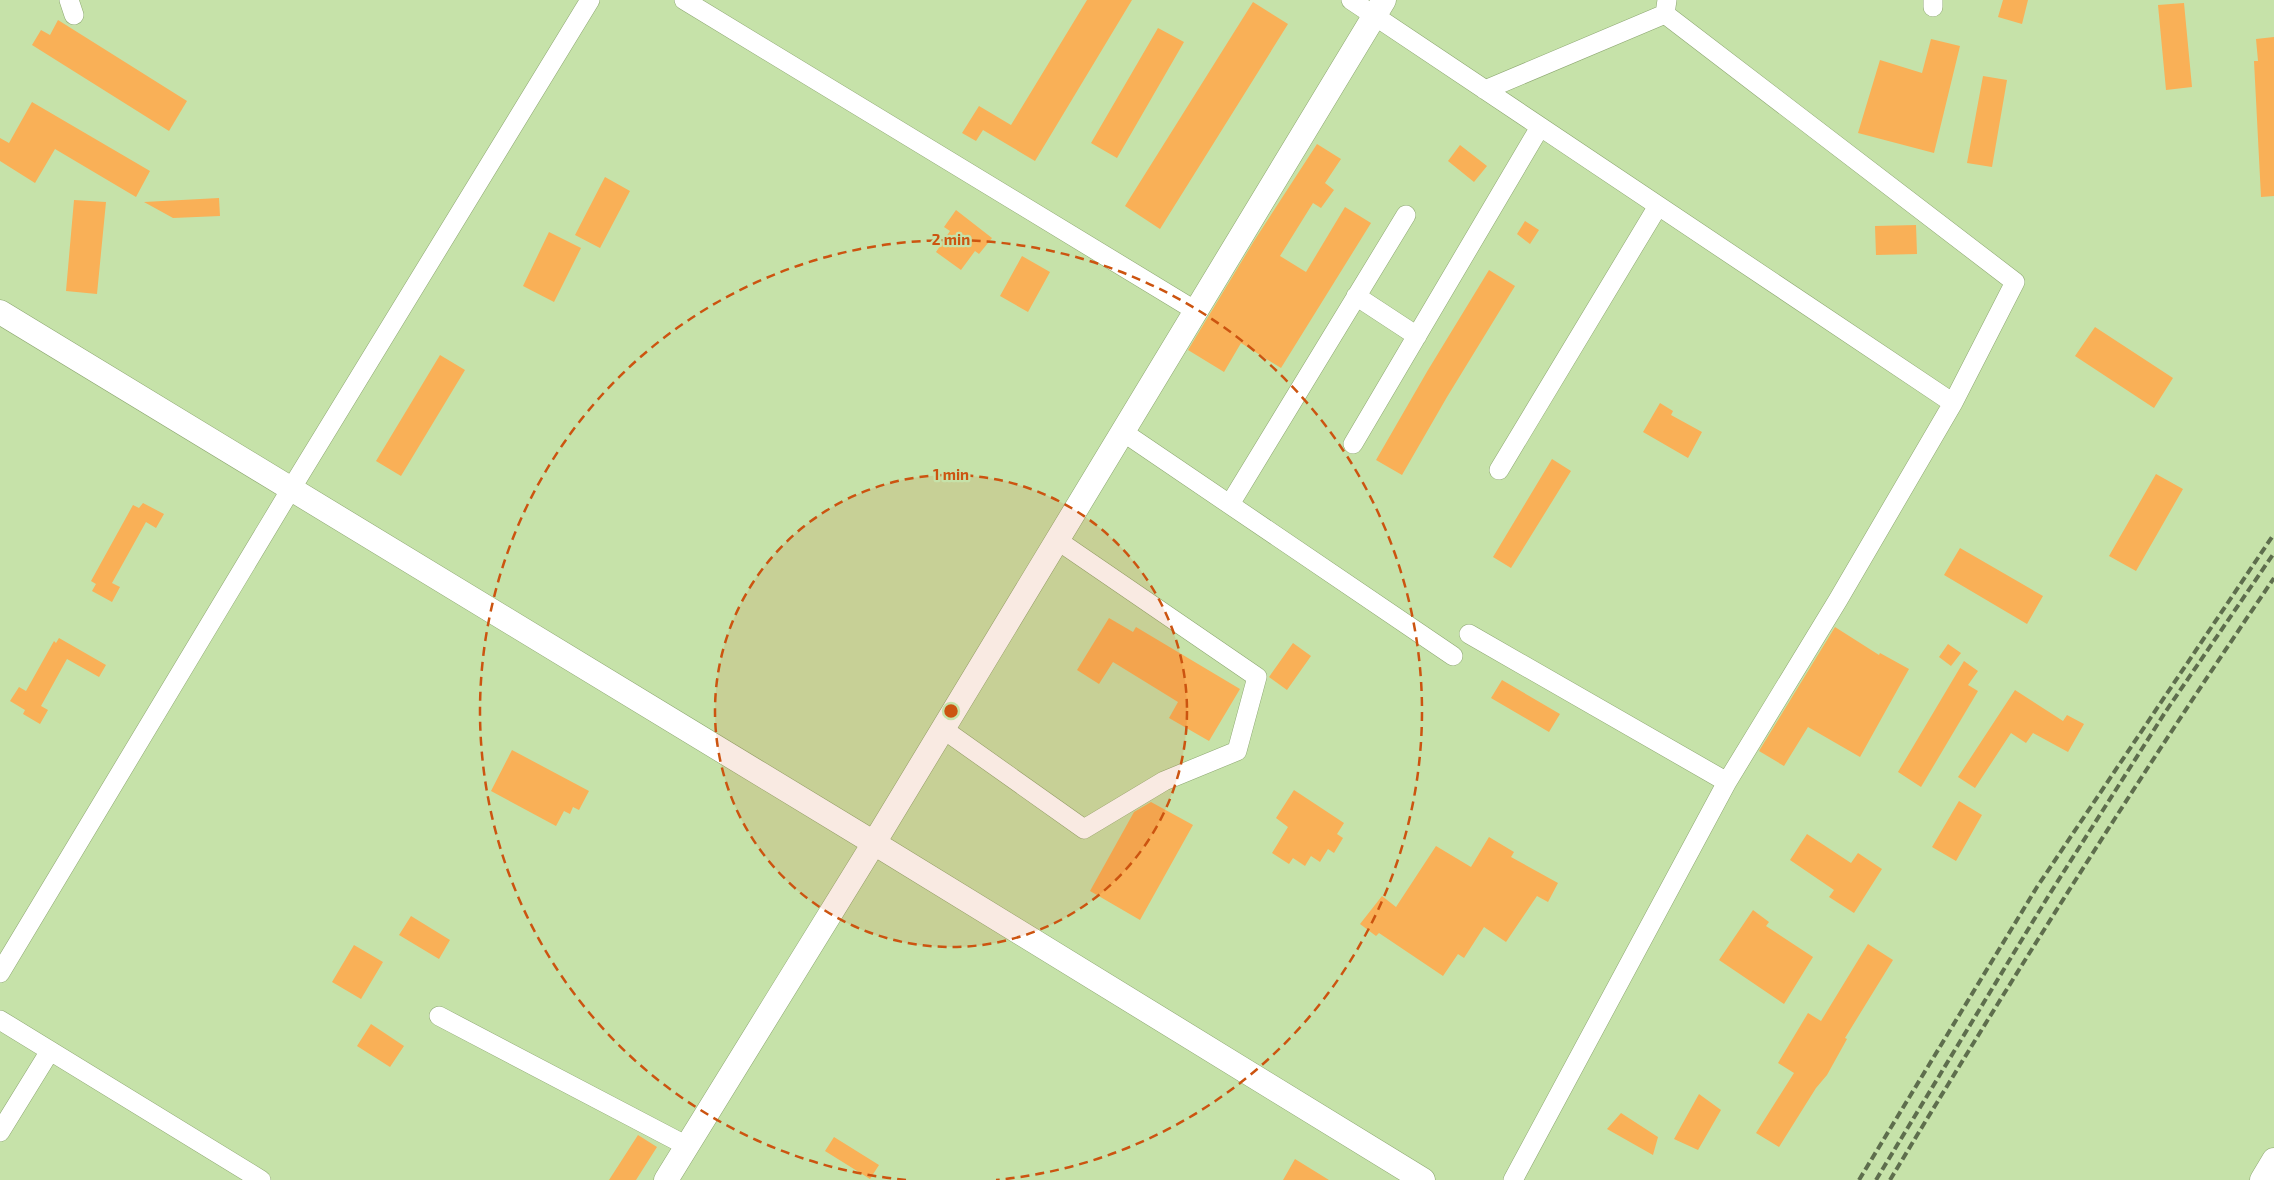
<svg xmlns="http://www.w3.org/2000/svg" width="2274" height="1180" font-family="'Exo 2',sans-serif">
<rect width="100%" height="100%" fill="#c6e2a9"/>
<path fill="#f9b057" d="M 1087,0 L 1132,0 L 1035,161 L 983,130 L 976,141 L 962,133 L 979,106 L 1011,125 Z
M 2003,0 L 2028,0 L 2022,24 L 1998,17 Z
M 1253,2 L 1288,24 L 1160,229 L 1125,206 Z
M 2184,3 L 2192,87 L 2166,90 L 2158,5 Z
M 58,20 L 187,101 L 169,131 L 32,45 L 41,30 L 50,35 Z
M 1158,28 L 1184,42 L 1117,158 L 1091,143 Z
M 2274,37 L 2274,196 L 2261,197 L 2254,61 L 2258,61 L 2256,39 Z
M 1931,39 L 1960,46 L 1934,153 L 1858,133 L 1880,60 L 1922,73 Z
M 1983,76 L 2007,80 L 1992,167 L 1967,163 Z
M 32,102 L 150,171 L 136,197 L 55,149 L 35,183 L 0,161 L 0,138 L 9,143 Z
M 1317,144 L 1341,159 L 1325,183 L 1334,190 L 1321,208 L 1313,203 L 1280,256 L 1306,272 L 1345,207 L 1371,223 L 1281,368 L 1241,343 L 1224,372 L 1188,350 L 1254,241 Z
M 1460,145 L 1487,166 L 1474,182 L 1448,161 Z
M 605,177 L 630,191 L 600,248 L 575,235 Z
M 219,198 L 220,216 L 173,218 L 144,202 Z
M 74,200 L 106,202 L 97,294 L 66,291 Z
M 956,210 L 992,238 L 979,254 L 975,251 L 961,270 L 936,252 L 950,231 L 944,227 Z
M 1525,221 L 1539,230 L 1530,244 L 1517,234 Z
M 1916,225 L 1917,254 L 1876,255 L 1875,226 Z
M 549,232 L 581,248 L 554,302 L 523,286 Z
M 1022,256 L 1050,272 L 1028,312 L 1000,296 Z
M 1489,270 L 1515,286 L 1447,397 L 1402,475 L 1376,460 L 1428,370 Z
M 2095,327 L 2173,378 L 2154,408 L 2075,356 Z
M 440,355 L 465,370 L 401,476 L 376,461 Z
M 1660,403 L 1673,411 L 1671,415 L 1702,432 L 1688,458 L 1643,432 Z
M 1552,459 L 1571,471 L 1511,568 L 1493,557 Z
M 2156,474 L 2183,489 L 2136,571 L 2109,556 Z
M 143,503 L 164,514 L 156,528 L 146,522 L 112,583 L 120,587 L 112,602 L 92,591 L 96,584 L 91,581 L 133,505 L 139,508 Z
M 1960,548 L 2043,596 L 2027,624 L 1944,575 Z
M 1109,618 L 1133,632 L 1136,627 L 1240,689 L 1209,741 L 1169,718 L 1178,702 L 1113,662 L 1099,684 L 1077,670 Z
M 1835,627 L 1879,655 L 1880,653 L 1909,669 L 1860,757 L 1808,727 L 1784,766 L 1759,751 Z
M 59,638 L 106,665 L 99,677 L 67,659 L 41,706 L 48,710 L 40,724 L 23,714 L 25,710 L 10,701 L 19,687 L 26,691 L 54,641 L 56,643 Z
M 1293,643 L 1311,656 L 1287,690 L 1269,677 Z
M 1948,644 L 1961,653 L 1951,666 L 1939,657 Z
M 1964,661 L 1978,671 L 1968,685 L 1978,691 L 1921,787 L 1898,772 Z
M 1502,680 L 1560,714 L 1549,732 L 1491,698 Z
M 2015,690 L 2063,721 L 2067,715 L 2084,724 L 2068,752 L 2033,733 L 2026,743 L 2011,733 L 1975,788 L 1958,777 Z
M 512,750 L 589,791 L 579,810 L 573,807 L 570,814 L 564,811 L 556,826 L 491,791 Z
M 1294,790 L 1344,823 L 1337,834 L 1343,838 L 1334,853 L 1328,849 L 1320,862 L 1311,856 L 1305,866 L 1293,858 L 1289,864 L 1272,853 L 1288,827 L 1276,818 Z
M 1959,801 L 1982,815 L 1956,861 L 1932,847 Z
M 1151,802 L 1193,825 L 1140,920 L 1090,891 L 1134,812 Z
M 1807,834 L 1851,863 L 1858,853 L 1882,869 L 1854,913 L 1829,897 L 1834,890 L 1790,860 Z
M 1489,837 L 1514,852 L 1511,857 L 1558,883 L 1548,902 L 1537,896 L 1506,942 L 1484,927 L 1464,958 L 1458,954 L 1443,976 L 1379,933 L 1376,936 L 1360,924 L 1382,896 L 1396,907 L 1436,846 L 1471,867 Z
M 1753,910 L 1769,922 L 1766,926 L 1813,957 L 1784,1004 L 1719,960 Z
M 411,916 L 450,940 L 439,959 L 399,935 Z
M 1868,944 L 1893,960 L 1845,1038 L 1847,1039 L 1827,1075 L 1816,1088 L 1779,1147 L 1756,1133 L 1794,1073 L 1778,1063 L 1808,1013 L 1821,1021 Z
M 354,945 L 383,962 L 361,999 L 332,982 Z
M 371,1024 L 404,1046 L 390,1067 L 357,1046 Z
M 1699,1094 L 1721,1110 L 1698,1150 L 1674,1139 Z
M 1621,1113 L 1658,1137 L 1653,1155 L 1607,1129 Z
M 638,1135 L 657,1147 L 636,1180 L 609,1180 Z
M 834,1137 L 879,1165 L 870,1179 L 825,1151 Z
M 1295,1159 L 1329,1180 L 1283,1180 Z"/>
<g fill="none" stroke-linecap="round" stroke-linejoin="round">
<g stroke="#8da771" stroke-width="20">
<path id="minor" d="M 69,0 L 74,15
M 684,0 L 1196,311
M 1351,0 L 1953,403
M 1933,0 L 1933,7
M 1485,90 L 1665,14 L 1667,0
M 1356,296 L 1417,336
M 1123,432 L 1453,656
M 1353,444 L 1540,127
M 1499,470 L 1658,206
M 1230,504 L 1406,215
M 1469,634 L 1727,782
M 943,729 L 1084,829 L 1164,781 L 1237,751 L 1257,677 L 1057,540
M 0,973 L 291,489 L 590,0
M 439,1016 L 687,1146
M 0,1020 L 261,1180
M 0,1132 L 50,1051
M 1513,1180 L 1727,782 L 1838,600 L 1953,403 L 2015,282 L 1665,14"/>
</g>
<g stroke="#8da771" stroke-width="25">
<path id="tertiary" d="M 0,312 L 874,843 L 1423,1180
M 666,1180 L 874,843 L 1384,0
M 2262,1180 L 2274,1160"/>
</g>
<use href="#minor" stroke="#fff" stroke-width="19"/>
<use href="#tertiary" stroke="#fff" stroke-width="24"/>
<path stroke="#5e6e4d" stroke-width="4" stroke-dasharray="8 4" stroke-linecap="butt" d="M 1859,1180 L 2037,887 L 2274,534
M 1876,1180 L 2049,895 L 2166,711 L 2274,553
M 1890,1180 C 2013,976 2140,775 2274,578"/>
</g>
<circle cx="951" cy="711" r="236" fill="#cc5410" fill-opacity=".12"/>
<g fill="none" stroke="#cc5410" stroke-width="2.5" stroke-dasharray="9 6">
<circle cx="951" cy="711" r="236"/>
<path d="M906 1180A471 471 0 1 1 996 1180"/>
</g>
<circle cx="951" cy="711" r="8" fill="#cc5410" stroke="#c6e2a9" stroke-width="2.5"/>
<g font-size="15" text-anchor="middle" font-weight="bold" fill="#cc5410" stroke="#c6e2a9" stroke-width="4.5" stroke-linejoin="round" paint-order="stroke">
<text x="951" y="245">2 min</text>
<text x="951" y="480">1 min</text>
</g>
</svg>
